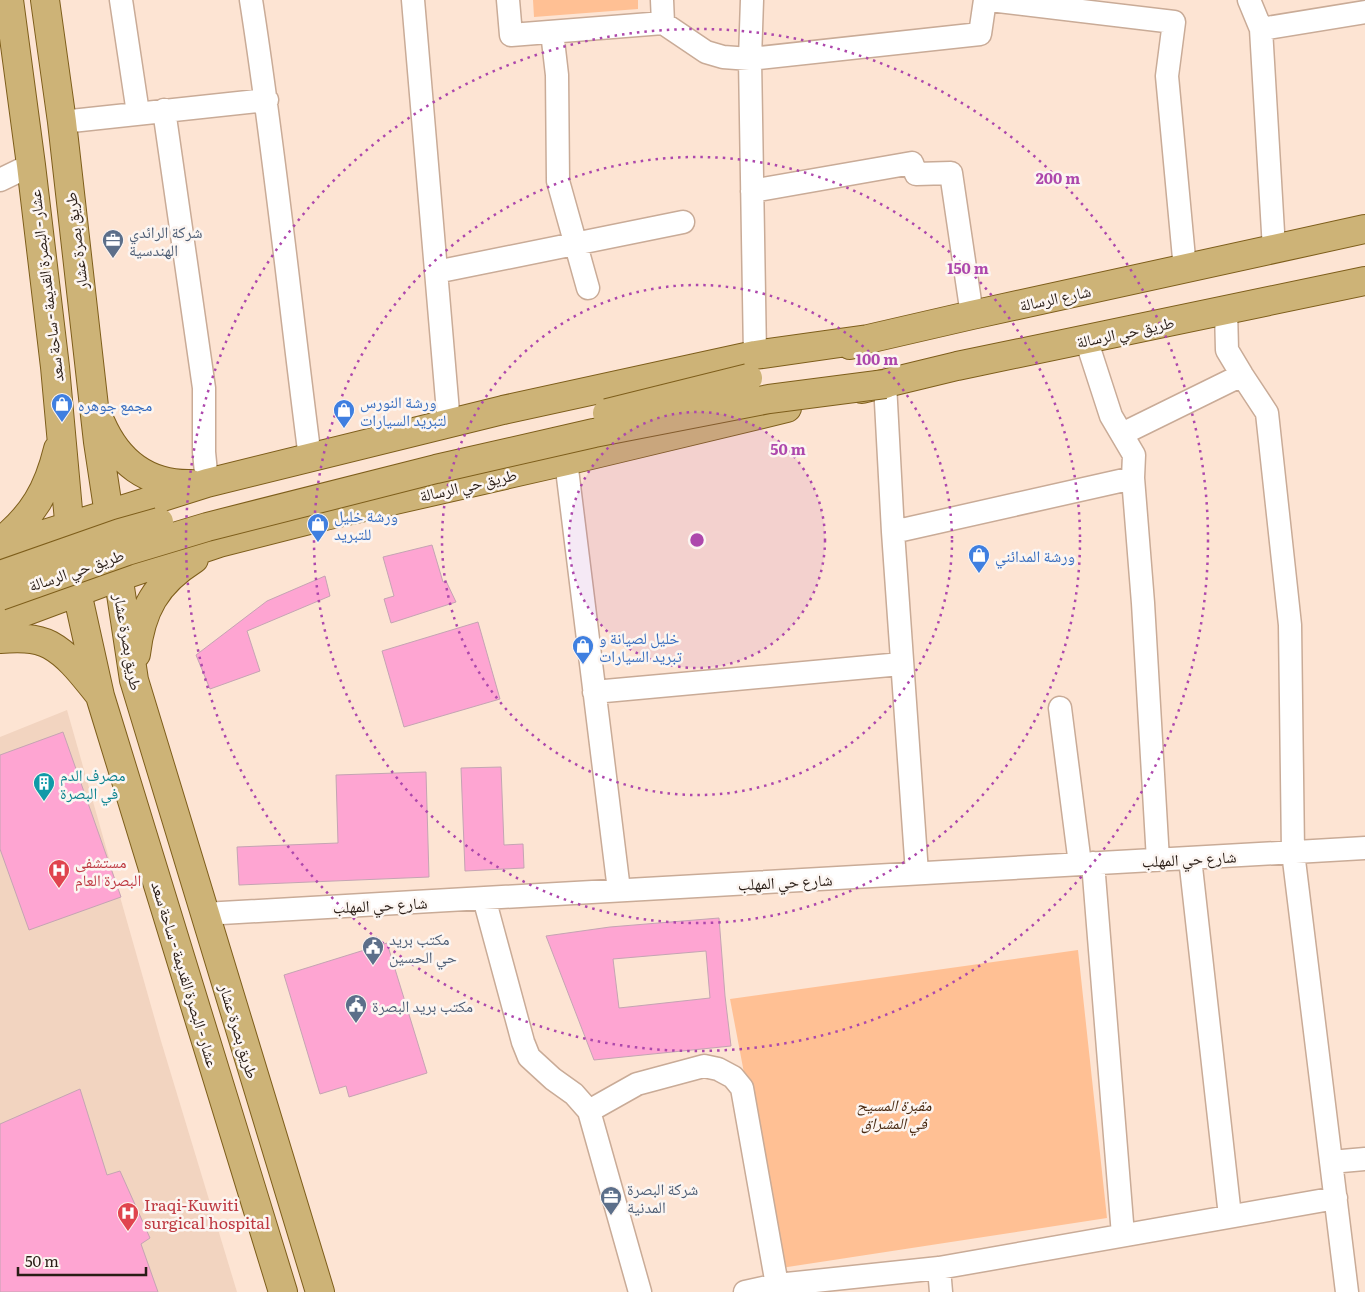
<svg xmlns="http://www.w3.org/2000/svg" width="1365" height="1292" font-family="Literata,'Noto Naskh Arabic',serif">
<rect width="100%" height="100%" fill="#fde4d3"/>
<path fill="#f2d4c0" d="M 67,710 L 161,1041 L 237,1292 L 0,1292 L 0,737 Z"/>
<path fill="#ffc094" d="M 533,0 L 638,0 L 638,9 L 534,17 Z
M 1078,950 L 1107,1218 L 781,1268 L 730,999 Z"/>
<path fill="#fea5d2" stroke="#c5a4b3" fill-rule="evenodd" d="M 432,545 L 443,582 L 446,581 L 456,602 L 391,623 L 384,599 L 394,596 L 383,557 Z
M 325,576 L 330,596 L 247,631 L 260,671 L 210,689 L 196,655 L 267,601 Z
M 478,622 L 500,699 L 404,727 L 382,651 Z
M 63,732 L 121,897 L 29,930 L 0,849 L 0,755 Z
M 501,767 L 504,845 L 523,844 L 524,868 L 465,871 L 461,768 Z
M 426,772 L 429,877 L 239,885 L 237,847 L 338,843 L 336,775 Z
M 719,918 L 725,996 L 731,1046 L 594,1060 L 546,936 L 610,927 ZM 706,951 L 710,998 L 619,1008 L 613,959 Z
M 387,943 L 427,1073 L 349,1097 L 346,1086 L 320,1094 L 284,975 Z
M 80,1089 L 107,1175 L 120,1171 L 150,1238 L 141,1244 L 158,1292 L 0,1292 L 0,1124 Z"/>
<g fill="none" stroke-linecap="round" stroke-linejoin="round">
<g stroke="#c9ab97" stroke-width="25">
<path id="minor" d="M 121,0 L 138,113
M 251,0 C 275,152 290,305 310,458
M 413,0 L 449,424
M 508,0 L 511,35 L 663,23 L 706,52 L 723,57 L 750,59 L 980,34 L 985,0
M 662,0 L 663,23
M 752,0 L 750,59 L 755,355
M 990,0 L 1174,22 L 1167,76 L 1185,269
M 1249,0 L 1261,29 L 1274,249
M 1261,29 L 1365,12
M 552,32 L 557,75 L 558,181 L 588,288
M 164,110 L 204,388 L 204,452 L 207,483
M 62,122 L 267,100
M 0,180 L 31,165
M 752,191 L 912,163 L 916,174 L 951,173 L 972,315
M 436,272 L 683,222
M 1226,310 L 1227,350 L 1242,375 L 1267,413 L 1290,625 L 1293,852 L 1347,1292
M 1086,339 L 1111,416 L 1134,455 L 1133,478 L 1143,603 L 1158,860
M 885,384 L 893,532 L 917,873
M 1122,434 L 1242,375
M 566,461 L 619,890
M 893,532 L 1133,478
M 594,692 L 901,664
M 1060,708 L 1080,864
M 1190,858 L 1230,1216
M 1093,863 L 1123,1235
M 484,898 L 523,1042 L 529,1057 L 553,1079 L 574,1094 L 589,1111 L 640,1292
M 204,914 L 1365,848
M 589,1111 L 637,1084 L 704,1066 L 718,1069 L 733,1077 L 742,1088 L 777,1285
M 1331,1162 L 1365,1159
M 939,1268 L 941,1292
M 745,1292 L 777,1285 L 939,1268 L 1336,1198"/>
</g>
<g stroke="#7e5e1b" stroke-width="30">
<path id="major" d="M 9,0 L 31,165 L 55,367 L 69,521 L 77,592 L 100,696 L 283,1292
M 45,0 L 62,122 L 98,442 L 134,680 L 320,1292
M 850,345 L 868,339 L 972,315 L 1365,229
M 862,389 L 957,366 L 1365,281
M 101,423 C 118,462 147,485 191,484
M 0,542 C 33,516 48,490 58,449
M 0,548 L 207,483 L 503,410 L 755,355 L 868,339
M 0,621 L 118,577 L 219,543 L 325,516 L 566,461 L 787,408
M 0,639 C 16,638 35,637 50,645 C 70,656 84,676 98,693
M 136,654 C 141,610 156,583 194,559"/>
</g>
<use href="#minor" stroke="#fff" stroke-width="22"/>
<use href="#major" stroke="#cdb377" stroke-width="28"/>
<g stroke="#7e5e1b" stroke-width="30" stroke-linecap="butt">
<path id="major-bridge" d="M 607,413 L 748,378
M 0,575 L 120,533 L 159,522
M 0,596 L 127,551 L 207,527 L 436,469 L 594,433 L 769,399 L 885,384"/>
</g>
<use href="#major-bridge" stroke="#cdb377" stroke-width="28"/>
</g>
<circle cx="697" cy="540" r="128" fill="#ad47ac" fill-opacity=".12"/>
<g fill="none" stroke="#ad47ac" stroke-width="2.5" stroke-dasharray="2.5 5">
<circle cx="697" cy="540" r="128"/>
<circle cx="697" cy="540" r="255"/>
<circle cx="697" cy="540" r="383"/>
<circle cx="697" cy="540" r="511"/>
</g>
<defs>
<g id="office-pin" transform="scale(1.125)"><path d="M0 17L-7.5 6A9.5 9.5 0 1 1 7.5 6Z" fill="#5c6f8a" stroke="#fcf5f1"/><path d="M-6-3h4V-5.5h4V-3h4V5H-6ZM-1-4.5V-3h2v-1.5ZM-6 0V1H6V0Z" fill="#fff"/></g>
<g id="shop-pin" transform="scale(1.125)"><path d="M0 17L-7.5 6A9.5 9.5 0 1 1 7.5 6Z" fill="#3f7fe0" stroke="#fcf5f1"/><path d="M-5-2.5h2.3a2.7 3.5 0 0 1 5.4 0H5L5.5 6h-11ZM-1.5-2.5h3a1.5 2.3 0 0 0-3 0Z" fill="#fff"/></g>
<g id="building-pin" transform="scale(1.125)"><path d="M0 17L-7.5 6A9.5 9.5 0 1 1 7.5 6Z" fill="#0f9aa8" stroke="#fcf5f1"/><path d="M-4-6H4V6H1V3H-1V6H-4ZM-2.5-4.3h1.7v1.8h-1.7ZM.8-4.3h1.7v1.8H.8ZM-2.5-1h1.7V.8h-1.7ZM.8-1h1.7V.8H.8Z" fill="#fff"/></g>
<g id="hospital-pin" transform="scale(1.125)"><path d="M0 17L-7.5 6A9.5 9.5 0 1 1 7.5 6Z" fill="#e0444e" stroke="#fcf5f1"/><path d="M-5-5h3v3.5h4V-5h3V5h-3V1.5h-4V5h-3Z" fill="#fff"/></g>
<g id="civic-pin" transform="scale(1.125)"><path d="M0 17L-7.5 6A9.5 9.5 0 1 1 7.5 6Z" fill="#5c6f8a" stroke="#fcf5f1"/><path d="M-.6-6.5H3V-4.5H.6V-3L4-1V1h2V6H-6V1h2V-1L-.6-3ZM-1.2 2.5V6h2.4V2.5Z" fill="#fff"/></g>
</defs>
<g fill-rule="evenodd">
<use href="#office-pin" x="113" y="240"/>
<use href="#shop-pin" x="62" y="404"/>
<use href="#shop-pin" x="344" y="410"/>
<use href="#shop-pin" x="318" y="524"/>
<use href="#shop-pin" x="979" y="555"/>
<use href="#shop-pin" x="583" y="646"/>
<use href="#building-pin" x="44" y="783"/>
<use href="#hospital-pin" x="59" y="870"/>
<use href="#civic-pin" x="373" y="947"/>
<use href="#civic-pin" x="356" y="1005"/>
<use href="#office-pin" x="611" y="1197"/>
<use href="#hospital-pin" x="128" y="1213"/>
</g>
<g text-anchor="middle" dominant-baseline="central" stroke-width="5" stroke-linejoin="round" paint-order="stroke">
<g font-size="16" fill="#4e5e75" stroke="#fcf5f1" text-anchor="start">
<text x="129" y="231">شركة الرائدي<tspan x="129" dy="18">الهندسية</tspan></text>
<text x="389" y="938">مكتب بريد<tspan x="389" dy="18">حي الحسين</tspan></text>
<text x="372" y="1005">مكتب بريد البصرة</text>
<text x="627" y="1188">شركة البصرة<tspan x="627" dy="18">المدنية</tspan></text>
</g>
<g font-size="16" fill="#291d16" stroke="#fcf5f1">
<text transform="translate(75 241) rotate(-97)">طريق بصرة عشار</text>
<text transform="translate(45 286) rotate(-97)">عشار - البصرة القديمة - ساحة سعد</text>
<text transform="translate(1055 297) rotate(-12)">شارع الرسالة</text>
<text transform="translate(1125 331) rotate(-12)">طريق حي الرسالة</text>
<text transform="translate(468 484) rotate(-13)">طريق حي الرسالة</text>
<text transform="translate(76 569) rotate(-19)">طريق حي الرسالة</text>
<text transform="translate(129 642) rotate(80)">طريق بصرة عشار</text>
<text transform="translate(1189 858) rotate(-3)">شارع حي المهلب</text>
<text transform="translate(785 881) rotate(-3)">شارع حي المهلب</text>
<text transform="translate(380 904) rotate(-3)">شارع حي المهلب</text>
<text transform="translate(186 974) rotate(73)">عشار - البصرة القديمة - ساحة سعد</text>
<text transform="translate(240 1031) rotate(73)">طريق بصرة عشار</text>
</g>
<g font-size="16" fill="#366cbe" stroke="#fcf5f1" text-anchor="start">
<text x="360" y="401">ورشة النورس<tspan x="360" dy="18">لتبريد السيارات</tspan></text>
<text x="78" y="404">مجمع جوهره</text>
<text x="334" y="515">ورشة خليل<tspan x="334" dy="18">للتبريد</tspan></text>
<text x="995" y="555">ورشة المدائني</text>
<text x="599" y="637">خليل لصيانة و<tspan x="599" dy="18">تبريد السيارات</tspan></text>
</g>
<g font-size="16" fill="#0d838f" stroke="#fcf5f1" text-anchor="start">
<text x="60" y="774">مصرف الدم<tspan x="60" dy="18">في البصرة</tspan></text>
</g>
<g font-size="16" fill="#be3a42" stroke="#fcf5f1" text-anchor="start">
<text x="75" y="861">مستشفى<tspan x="75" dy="18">البصرة العام</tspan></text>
<text x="144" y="1204">Iraqi-Kuwiti<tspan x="144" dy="18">surgical hospital</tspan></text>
</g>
<g font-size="16" font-style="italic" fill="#482911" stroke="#fcf5f1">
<text x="894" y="1104">مقبرة المسيح<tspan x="894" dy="18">في المشراق</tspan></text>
</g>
</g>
<circle cx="697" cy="540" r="8" fill="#ad47ac" stroke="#fcf5f1" stroke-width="2.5"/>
<g font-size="15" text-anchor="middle" font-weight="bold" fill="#ad47ac" stroke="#fcf5f1" stroke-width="5" stroke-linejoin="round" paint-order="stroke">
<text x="1058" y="184">200 m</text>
<text x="968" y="274">150 m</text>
<text x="877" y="365">100 m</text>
<text x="788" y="455">50 m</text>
</g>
<path d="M18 1267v8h128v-8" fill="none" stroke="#291d16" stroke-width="2.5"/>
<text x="25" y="1267" font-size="15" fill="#291d16" stroke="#fcf5f1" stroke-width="4" paint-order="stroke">50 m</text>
</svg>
